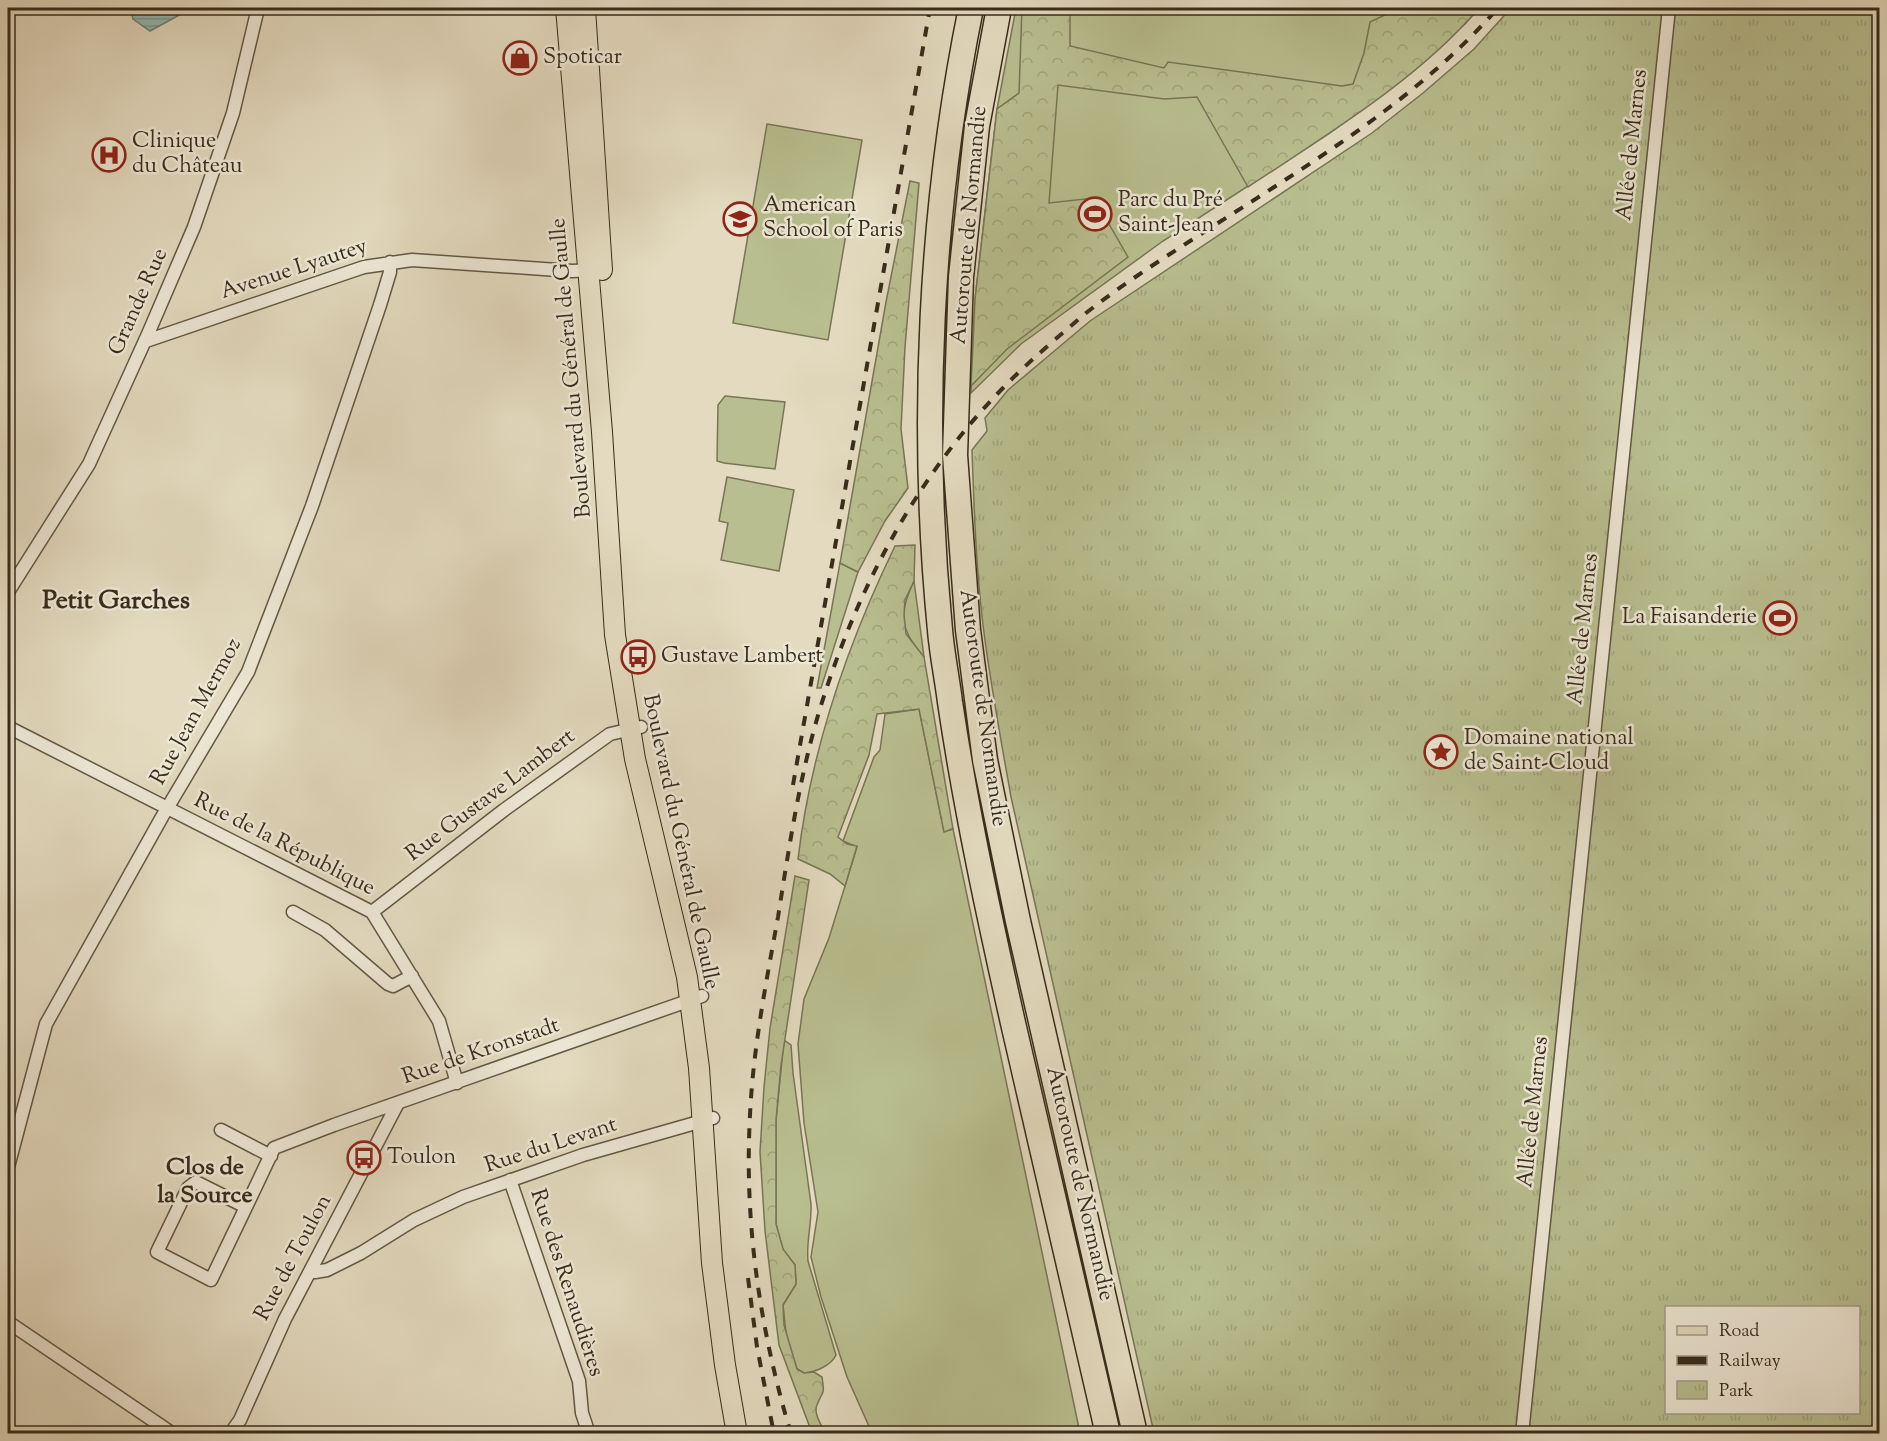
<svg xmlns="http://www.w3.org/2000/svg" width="1887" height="1441" font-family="'Sorts Mill Goudy',serif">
<defs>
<pattern id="forest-crowns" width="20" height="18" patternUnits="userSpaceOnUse" patternTransform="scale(1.5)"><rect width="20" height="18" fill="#b8be8f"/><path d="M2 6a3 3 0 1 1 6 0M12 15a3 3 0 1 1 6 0" fill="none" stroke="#9fa37b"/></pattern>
<pattern id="park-tufts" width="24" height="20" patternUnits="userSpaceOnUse" patternTransform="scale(1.5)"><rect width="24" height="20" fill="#b8be8f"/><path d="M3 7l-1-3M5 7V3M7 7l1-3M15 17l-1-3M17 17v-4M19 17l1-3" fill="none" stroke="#9fa37b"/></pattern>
<pattern id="water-rules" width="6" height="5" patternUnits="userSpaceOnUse" patternTransform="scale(1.5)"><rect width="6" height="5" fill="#95bab4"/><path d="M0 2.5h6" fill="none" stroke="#7b9792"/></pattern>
</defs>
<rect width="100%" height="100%" fill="#e3dabf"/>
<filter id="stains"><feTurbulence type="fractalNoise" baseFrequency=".00333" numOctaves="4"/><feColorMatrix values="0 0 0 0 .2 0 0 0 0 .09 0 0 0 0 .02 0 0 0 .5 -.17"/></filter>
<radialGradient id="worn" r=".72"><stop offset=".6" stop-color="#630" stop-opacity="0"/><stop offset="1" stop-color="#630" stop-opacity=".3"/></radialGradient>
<path fill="#b8be8f" stroke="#787555" stroke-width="1.5" d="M 1016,8 L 1479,8 L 1465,24 L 1403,79 L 1330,133 L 1163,241 L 1021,344 L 971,393 L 975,299 L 997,109 Z
M 767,124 L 862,140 L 828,340 L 733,323 Z
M 725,396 L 785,402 L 775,469 L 724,463 L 717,461 L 718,405 Z
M 727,477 L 794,490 L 779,571 L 721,560 L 728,523 L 719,521 Z
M 840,563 L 858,572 L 821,688 L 817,688 Z
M 914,581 L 924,657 C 900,630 898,614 914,581 Z
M 919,709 L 944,831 L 953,829 L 1080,1433 L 872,1433 L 847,1377 L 821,1297 L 811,1257 L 818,1212 L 804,1123 L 798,1044 L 804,999 L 829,938 L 857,847 L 843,841 L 874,757 L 880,750 L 885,714 Z
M 784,1040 L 791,1045 L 793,1073 L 811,1204 C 812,1223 806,1242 808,1261 L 836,1355 C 831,1366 815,1372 804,1373 L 797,1369 L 787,1342 L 783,1305 L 796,1284 L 795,1265 L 783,1250 L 776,1224 L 776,1120 Z"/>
<path fill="url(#forest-crowns)" stroke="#787555" stroke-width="1.5" d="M 1022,8 L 1070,8 L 1070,46 L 1164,68 L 1168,62 L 1342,86 L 1353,84 L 1364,53 L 1370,22 L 1387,14 L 1388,8 L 1479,8 C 1419,79 1325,136 1248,187 L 1197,97 L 1164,99 L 1058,85 L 1049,203 L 1094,198 L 1128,257 L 1007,349 L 971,386 L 975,299 L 997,109 L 1019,93 Z
M 910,181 L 919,183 L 905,347 L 901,429 L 908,488 L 885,521 L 858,572 L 840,563 L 886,302 Z
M 915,545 L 914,581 L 905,600 L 904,615 L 906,634 L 924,657 L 953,829 L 944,832 L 919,709 L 877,714 L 869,755 L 838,837 L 847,844 L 857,846 L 845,886 L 830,874 L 798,859 C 811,749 847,645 895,546 Z
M 795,876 L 809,880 L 781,1065 L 776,1120 L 776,1224 L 783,1249 L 795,1265 L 796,1284 L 783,1305 L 784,1325 L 797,1369 L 804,1373 L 814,1372 L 822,1377 C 825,1397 823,1389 817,1405 C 813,1413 822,1426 825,1433 L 812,1433 L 779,1345 L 765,1231 L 760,1152 L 764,1087 L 770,1028 Z"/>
<path fill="url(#park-tufts)" stroke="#787555" stroke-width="1.5" fill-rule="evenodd" d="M 1511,8 L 1879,8 L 1879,1433 L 1154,1433 L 1011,797 C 1001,740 990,682 983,625 C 976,567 974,508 972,450 L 987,431 L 985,418 L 1008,390 L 1090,321 L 1372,133 L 1423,93 L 1474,49 ZM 1666,1308 L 1858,1308 L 1858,1412 L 1666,1412 Z"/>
<path fill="url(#water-rules)" stroke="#708177" stroke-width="1.5" d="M 130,8 L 192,8 L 150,31 L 133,19 Z"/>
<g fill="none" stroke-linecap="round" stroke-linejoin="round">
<g stroke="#635844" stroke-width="15">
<path id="street" d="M 146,341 L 364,267 L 412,260 L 572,271 L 595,270
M 8,592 L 89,464 L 148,334 L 194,227 L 233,113 L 258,8
M 8,727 L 372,912 L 439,1021 L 457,1083
M 293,912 L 325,930 L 388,984 L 393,986 L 412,976
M 372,912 L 504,810 L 610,734 L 641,727
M 221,1130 L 271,1156
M 8,1167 L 46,1024 L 162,817 L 248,672 L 312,506 L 380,305 L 390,272 L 390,262
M 510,1180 L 579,1381 L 582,1413 L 589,1434
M 246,1207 L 211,1280 L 157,1252 L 188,1188 L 196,1182 L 246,1207 L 274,1148 L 334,1125 L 702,996
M 311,1269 L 315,1272 L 327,1270 L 361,1253 L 414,1220 L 463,1197 L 583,1155 L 713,1118
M 8,1322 L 173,1434
M 230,1434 L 240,1420 L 285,1319 L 398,1103
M 1522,1434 L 1669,8"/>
</g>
<g stroke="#382c1b" stroke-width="22">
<path id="primary" d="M 566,8 L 602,432 L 615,635 L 635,759 L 687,977 L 699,1068 L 712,1263 L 725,1365 L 737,1434
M 585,8 L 602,270"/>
</g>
<g stroke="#382c1b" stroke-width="27">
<path id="highway" d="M 971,8 C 930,209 920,425 940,630 C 942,654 947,678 950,702 C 966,810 989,916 1013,1023 C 1045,1160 1077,1297 1108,1434
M 999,8 L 977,126 L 961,277 L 955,455 L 968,630 L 985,760 L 1018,921 L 1135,1434"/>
</g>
<use href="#street" stroke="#ede7d5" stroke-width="12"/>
<use href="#primary" stroke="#e3dabf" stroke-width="20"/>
<use href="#highway" stroke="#e3dabf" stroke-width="24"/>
<path stroke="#382c1b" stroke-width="4" stroke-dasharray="10 10" stroke-linecap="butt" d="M 793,785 L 930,8
M 748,1278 L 757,1347 L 774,1434
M 791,1434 C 760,1330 744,1224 750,1115 C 753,1049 766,983 778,917 C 789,848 799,779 819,712 C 855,593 915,478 1002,389 C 1028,362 1058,337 1086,313 C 1123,284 1162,259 1201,234 C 1306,166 1415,102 1498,8"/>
</g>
<defs>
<g id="shop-ring" transform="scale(1.725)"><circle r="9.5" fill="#ede7d5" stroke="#8f2418" stroke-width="1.5"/><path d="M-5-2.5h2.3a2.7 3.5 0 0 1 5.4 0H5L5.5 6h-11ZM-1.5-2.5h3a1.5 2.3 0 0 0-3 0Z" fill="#8f2418"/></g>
<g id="hospital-ring" transform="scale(1.725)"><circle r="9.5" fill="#ede7d5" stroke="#8f2418" stroke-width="1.5"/><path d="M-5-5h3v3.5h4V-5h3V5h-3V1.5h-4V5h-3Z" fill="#8f2418"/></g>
<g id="stadium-ring" transform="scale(1.725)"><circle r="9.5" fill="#ede7d5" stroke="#8f2418" stroke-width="1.5"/><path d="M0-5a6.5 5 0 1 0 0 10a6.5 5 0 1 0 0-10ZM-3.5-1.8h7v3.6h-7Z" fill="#8f2418"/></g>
<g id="school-ring" transform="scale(1.725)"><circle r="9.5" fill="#ede7d5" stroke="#8f2418" stroke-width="1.5"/><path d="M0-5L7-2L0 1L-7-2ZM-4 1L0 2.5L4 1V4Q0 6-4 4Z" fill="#8f2418"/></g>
<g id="bus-ring" transform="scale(1.725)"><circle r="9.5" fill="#ede7d5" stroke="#8f2418" stroke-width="1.5"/><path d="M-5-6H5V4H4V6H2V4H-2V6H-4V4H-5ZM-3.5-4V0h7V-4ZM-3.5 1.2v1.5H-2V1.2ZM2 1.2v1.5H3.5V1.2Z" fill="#8f2418"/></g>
<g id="sight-ring" transform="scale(1.725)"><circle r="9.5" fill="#ede7d5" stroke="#8f2418" stroke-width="1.5"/><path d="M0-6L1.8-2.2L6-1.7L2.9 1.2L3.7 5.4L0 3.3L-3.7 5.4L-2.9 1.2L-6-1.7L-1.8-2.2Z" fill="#8f2418"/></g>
</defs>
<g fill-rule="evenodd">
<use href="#shop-ring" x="520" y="58"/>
<use href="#hospital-ring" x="109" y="155"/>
<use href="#stadium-ring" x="1095" y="214"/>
<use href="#school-ring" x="740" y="219"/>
<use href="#stadium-ring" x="1780" y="618"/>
<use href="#bus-ring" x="638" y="657"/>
<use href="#sight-ring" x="1441" y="752"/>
<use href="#bus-ring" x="364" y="1158"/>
</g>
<g text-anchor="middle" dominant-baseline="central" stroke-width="5" stroke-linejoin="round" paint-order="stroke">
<g font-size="22" fill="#382c1b" stroke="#ede7d5" text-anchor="start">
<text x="543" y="58">Spoticar</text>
<text x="132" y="142">Clinique<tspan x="132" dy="25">du Château</tspan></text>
<text x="1118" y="201">Parc du Pré<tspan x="1118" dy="25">Saint-Jean</tspan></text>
<text x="763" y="206">American<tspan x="763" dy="25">School of Paris</tspan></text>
<text x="1757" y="618" text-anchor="end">La Faisanderie</text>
<text x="661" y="657">Gustave Lambert</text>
<text x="1464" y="739">Domaine national<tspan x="1464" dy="25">de Saint-Cloud</tspan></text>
<text x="387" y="1158">Toulon</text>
</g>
<g font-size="22" fill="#382c1b" stroke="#ede7d5">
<text transform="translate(1633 145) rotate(-84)">Allée de Marnes</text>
<text transform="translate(970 225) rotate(-85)">Autoroute de Normandie</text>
<text transform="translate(294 270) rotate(-18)">Avenue Lyautey</text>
<text transform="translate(139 302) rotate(-66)">Grande Rue</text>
<text transform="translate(572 368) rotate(-95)">Boulevard du Général de Gaulle</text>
<text transform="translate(1584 629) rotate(-84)">Allée de Marnes</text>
<text transform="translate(982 708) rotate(82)">Autoroute de Normandie</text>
<text transform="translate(197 712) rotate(-61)">Rue Jean Mermoz</text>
<text transform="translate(491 796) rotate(-37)">Rue Gustave Lambert</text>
<text transform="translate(680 842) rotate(78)">Boulevard du Général de Gaulle</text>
<text transform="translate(284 845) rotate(27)">Rue de la République</text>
<text transform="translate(481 1052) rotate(-19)">Rue de Kronstadt</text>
<text transform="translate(1534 1112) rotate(-84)">Allée de Marnes</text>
<text transform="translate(551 1146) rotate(-18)">Rue du Levant</text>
<text transform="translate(1079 1184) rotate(77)">Autoroute de Normandie</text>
<text transform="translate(294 1258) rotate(-62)">Rue de Toulon</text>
<text transform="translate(566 1283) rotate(72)">Rue des Renaudières</text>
</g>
<g font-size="24" font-weight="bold" fill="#382c1b" stroke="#ede7d5">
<text x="205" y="1168">Clos de<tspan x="205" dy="28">la Source</tspan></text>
</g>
<g font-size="26" font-weight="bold" fill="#382c1b" stroke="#ede7d5">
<text x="116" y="601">Petit Garches</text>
</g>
</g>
<rect width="1887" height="1441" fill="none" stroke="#e3dabf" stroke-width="30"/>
<rect x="9" y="9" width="1869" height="1423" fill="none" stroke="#382c1b" stroke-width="3"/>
<rect x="15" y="15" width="1857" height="1411" fill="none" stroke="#382c1b" stroke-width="1.5"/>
<rect x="1665" y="1306" width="195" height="108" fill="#ede7d5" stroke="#a59c8b" stroke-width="1.5"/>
<rect x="1677" y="1326" width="30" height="9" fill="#e3dabf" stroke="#a59c8b" stroke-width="1.5"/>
<text x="1719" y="1336" font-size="18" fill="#382c1b">Road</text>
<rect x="1677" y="1356" width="30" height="9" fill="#382c1b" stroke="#a59c8b" stroke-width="1.5"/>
<text x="1719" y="1366" font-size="18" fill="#382c1b">Railway</text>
<rect x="1677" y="1381" width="30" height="18" fill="url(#park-tufts)" stroke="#a59c8b" stroke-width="1.5"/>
<text x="1719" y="1396" font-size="18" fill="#382c1b">Park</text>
<rect width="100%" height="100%" filter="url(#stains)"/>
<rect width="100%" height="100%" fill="url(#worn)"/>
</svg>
